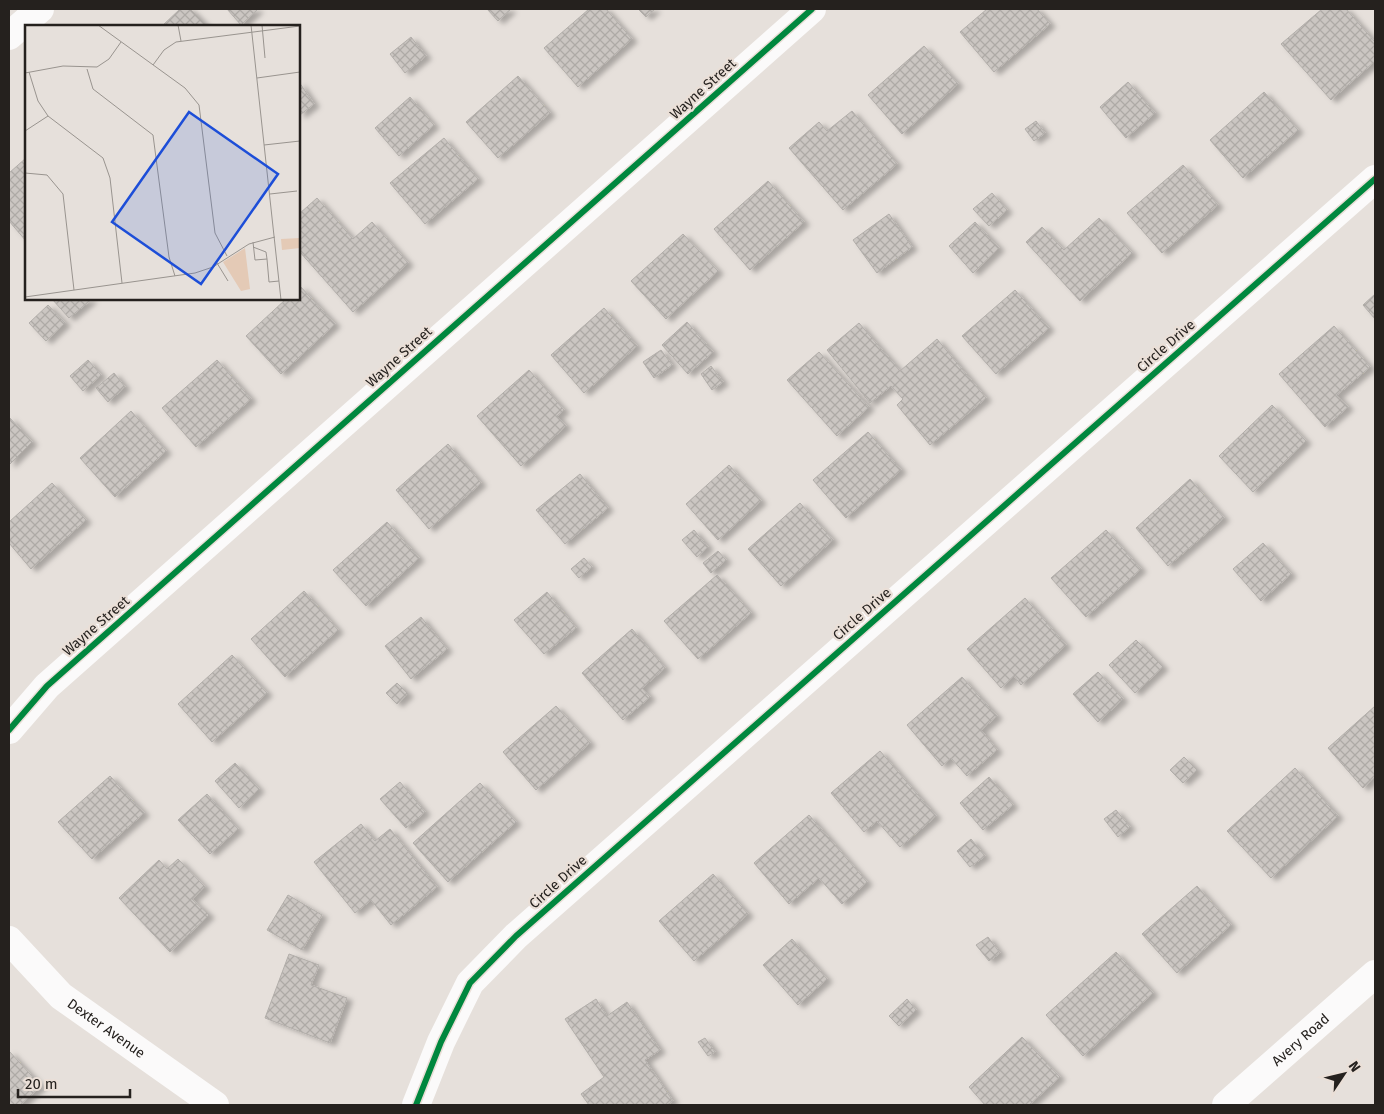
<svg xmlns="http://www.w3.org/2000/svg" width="1384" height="1114" font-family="'Fira Sans',sans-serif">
<defs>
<pattern id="building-cross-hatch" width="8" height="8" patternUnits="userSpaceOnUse" patternTransform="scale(1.25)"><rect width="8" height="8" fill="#cbc6c2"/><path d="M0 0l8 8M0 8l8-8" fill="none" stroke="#aeaaa6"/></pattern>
<filter id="shadow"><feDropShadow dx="5.5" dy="3" stdDeviation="2.5" flood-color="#0004"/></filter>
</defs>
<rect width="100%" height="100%" fill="#e6e0db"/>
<path fill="url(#building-cross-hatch)" stroke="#b2aeaa" filter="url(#shadow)" d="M 180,9 L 190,9 L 207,26 L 162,26 Z
M 227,9 L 258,9 L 241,25 Z
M 487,9 L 511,9 L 498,21 Z
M 589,9 L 606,9 L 632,39 L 578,87 L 544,48 Z
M 638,9 L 655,9 L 646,17 Z
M 987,9 L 1037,9 L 1050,24 L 994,72 L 960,32 Z
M 1322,9 L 1346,9 L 1375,42 L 1375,61 L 1331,100 L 1281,44 Z
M 411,37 L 426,56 L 405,73 L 390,54 Z
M 924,46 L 958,84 L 902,134 L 868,95 Z
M 518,76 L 550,113 L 498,158 L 466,122 Z
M 299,82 L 314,104 L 300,115 L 299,113 Z
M 1128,82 L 1155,113 L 1126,138 L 1100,107 Z
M 1264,92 L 1298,130 L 1243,178 L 1210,140 Z
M 410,97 L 434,125 L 399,156 L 375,128 Z
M 852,111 L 897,164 L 843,210 L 789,148 L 819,122 L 827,131 Z
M 1036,121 L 1045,133 L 1034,141 L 1025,129 Z
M 444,138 L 478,179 L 425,224 L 390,183 Z
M 26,158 L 26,241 L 9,221 L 9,173 Z
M 1183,165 L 1218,205 L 1162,253 L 1127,213 Z
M 768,181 L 804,222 L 750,270 L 714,229 Z
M 992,193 L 1007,210 L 989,226 L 973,209 Z
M 317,198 L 353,239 L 372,222 L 408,263 L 353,312 L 299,251 L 299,214 Z
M 889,214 L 912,247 L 877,273 L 853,240 Z
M 1099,218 L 1132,253 L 1080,301 L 1026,242 L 1042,227 L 1064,250 Z
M 975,222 L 999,248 L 973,273 L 949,246 Z
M 683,234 L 718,271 L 666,319 L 631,281 Z
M 300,286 L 335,324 L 281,374 L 246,336 L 286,299 L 299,299 Z
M 1015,290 L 1049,328 L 996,374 L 962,336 Z
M 1375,294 L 1375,319 L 1363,305 Z
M 52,299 L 92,299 L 69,318 Z
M 48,305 L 65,323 L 46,341 L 29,323 Z
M 604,308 L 637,346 L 584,393 L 551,355 Z
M 687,322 L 713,352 L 688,374 L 662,345 Z
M 859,323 L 900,371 L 937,339 L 986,398 L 930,445 L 897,405 L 903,399 L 891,386 L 870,403 L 827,350 Z
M 1334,326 L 1370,367 L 1337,395 L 1348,407 L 1325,427 L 1279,374 Z
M 661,350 L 672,365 L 654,378 L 643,362 Z
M 819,352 L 869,407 L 837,436 L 787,380 Z
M 88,360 L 101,375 L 83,391 L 70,376 Z
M 217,360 L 251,399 L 196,447 L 162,408 Z
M 711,366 L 723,382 L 712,390 L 701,374 Z
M 529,370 L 564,410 L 557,416 L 566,426 L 521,466 L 477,416 Z
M 114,373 L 125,387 L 108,402 L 96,388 Z
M 1272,405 L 1306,441 L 1253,492 L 1219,456 Z
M 131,411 L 166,451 L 115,497 L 80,458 Z
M 9,417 L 32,442 L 10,464 L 9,463 Z
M 868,432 L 901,470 L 846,518 L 813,480 Z
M 448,444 L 481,483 L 429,529 L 396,490 Z
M 729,465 L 761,501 L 718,540 L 686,504 Z
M 580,474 L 608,508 L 565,544 L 536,510 Z
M 1190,479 L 1224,518 L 1168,566 L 1136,528 Z
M 52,483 L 86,520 L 31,569 L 9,543 L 9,522 Z
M 800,503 L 833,540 L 781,586 L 748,549 Z
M 387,522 L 419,558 L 366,606 L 333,570 Z
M 694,530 L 708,547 L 697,557 L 682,540 Z
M 1106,530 L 1141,569 L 1086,617 L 1051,578 Z
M 1263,543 L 1291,574 L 1261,601 L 1233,569 Z
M 718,551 L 726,560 L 711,573 L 703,563 Z
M 584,558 L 592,567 L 579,578 L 571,569 Z
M 717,575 L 751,613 L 698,659 L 664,621 Z
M 304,591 L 338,630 L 285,677 L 251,639 Z
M 547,592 L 576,628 L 544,654 L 514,620 Z
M 1025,598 L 1066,645 L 1021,685 L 1014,676 L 1001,688 L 967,649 Z
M 421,617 L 447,649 L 411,679 L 385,646 Z
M 632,629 L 665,668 L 642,688 L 650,697 L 623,720 L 582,673 Z
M 1136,640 L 1163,667 L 1135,693 L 1109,665 Z
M 232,655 L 267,693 L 212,742 L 178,704 Z
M 1098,672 L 1123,699 L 1098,722 L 1073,694 Z
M 962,677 L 997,716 L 981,730 L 997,750 L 967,776 L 951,758 L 942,766 L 907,725 Z
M 397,683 L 408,694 L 397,704 L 386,693 Z
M 556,706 L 590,743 L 536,790 L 503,752 Z
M 1375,706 L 1375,777 L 1363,788 L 1328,748 Z
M 880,751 L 936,816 L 900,847 L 877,821 L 864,832 L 831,793 Z
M 1184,757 L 1197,770 L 1183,783 L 1170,770 Z
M 235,763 L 259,789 L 239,808 L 215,781 Z
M 1295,768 L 1338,816 L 1271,878 L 1227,831 Z
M 110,776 L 144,813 L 92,859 L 58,822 Z
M 989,777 L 1013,805 L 983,830 L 960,803 Z
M 400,782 L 425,812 L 406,828 L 380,799 Z
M 480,783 L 516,822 L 448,882 L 413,843 Z
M 207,794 L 238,829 L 210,854 L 178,820 Z
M 1116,810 L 1130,827 L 1118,837 L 1104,819 Z
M 809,815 L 867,882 L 842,904 L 819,878 L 789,904 L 754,863 Z
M 361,824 L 375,841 L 390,829 L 437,887 L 391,925 L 371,900 L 355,913 L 314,862 Z
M 971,839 L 985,856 L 970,867 L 957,851 Z
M 178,859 L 205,887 L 192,899 L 209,915 L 170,952 L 119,898 L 159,860 L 167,869 Z
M 713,874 L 748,914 L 694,961 L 659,921 Z
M 1197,886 L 1231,925 L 1177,973 L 1142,934 Z
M 288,895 L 322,915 L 302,950 L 267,930 Z
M 988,937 L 1000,953 L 989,961 L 976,945 Z
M 792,939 L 827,979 L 798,1005 L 763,965 Z
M 1116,952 L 1153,993 L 1083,1056 L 1046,1015 Z
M 289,954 L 319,965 L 311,985 L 347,998 L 330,1043 L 265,1018 Z
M 596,999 L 607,1016 L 627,1002 L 660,1050 L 645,1060 L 673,1101 L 667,1105 L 589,1105 L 581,1094 L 604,1077 L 565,1019 Z
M 907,999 L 916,1010 L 899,1026 L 889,1016 Z
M 1022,1037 L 1060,1077 L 1029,1105 L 985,1105 L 969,1087 Z
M 705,1038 L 715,1052 L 708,1056 L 698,1042 Z
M 9,1051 L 41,1086 L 20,1105 L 9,1105 Z"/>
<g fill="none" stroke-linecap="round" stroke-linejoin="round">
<g stroke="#fbfafa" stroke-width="28">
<path d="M 9,36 L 40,9"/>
<path d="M 9,730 L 47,686 L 812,9"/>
<path id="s1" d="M 9,940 L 61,996 L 215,1105"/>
<path d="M 416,1105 L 441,1042 L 470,983 L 516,936 L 1375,179"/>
</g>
<path stroke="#fbfafa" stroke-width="28" id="s2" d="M 1226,1105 L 1375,974"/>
<g stroke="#eadfd7" stroke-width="9">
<path id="cycleway" d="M 9,730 L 47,686 L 812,9
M 416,1105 L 441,1042 L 470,983 L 516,936 L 1375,179"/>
</g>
<use href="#cycleway" stroke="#00873e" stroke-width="6"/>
</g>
<g text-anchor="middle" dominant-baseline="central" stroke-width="4.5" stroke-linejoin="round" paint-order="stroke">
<g font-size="14" fill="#25211e" stroke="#eadfd7">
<text transform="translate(703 89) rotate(-42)">Wayne Street</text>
<text transform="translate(1166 346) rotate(-41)">Circle Drive</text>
<text transform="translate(399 357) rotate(-42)">Wayne Street</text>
<text transform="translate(862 614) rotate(-41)">Circle Drive</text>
<text transform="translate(96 626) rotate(-41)">Wayne Street</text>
<text transform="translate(558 882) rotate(-42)">Circle Drive</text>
<text stroke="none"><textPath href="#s1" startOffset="132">Dexter Avenue</textPath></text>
<text stroke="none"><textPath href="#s2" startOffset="99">Avery Road</textPath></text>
</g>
</g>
<g transform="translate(25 25)">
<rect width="275" height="275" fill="#e6e0db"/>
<path d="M 275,213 L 275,223 L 257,225 L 256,214 ZM 220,223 L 225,264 L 216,266 L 198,237 Z" fill="#e4cab6"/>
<path fill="none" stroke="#99948f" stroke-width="1" d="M 73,0 L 160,63 L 174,80 L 190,208 L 202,231M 153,0 L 156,16M 226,0 L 256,275M 237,0 L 240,33M 128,40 L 139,25 L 151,17 L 275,1M 62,44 L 68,64 L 128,110 L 144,232 L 150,251M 4,47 L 13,76 L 23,91 L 78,133 L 85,153 L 97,258M 0,48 L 38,41 L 72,42 L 84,34 L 96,17M 232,53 L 275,47M 0,106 L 23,91M 239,120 L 275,116M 0,148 L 22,150 L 38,169 L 49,265M 245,169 L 272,166M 228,217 L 230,235 L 242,234 L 244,257 L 254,256M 228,222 L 241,227 L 242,234M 192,238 L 203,256M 0,272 L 170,248 L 188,242 L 224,219 L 250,212"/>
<path fill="#1d4ed8" fill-opacity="0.15" stroke="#1d4ed8" stroke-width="2.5" d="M 164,87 L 253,149 L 176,259 L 87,197 Z"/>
<rect width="275" height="275" fill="none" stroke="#25211e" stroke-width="2.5"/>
</g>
<rect width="1384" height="1114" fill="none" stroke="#25211e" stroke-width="20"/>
<g transform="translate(1344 1074) rotate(55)" stroke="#eadfd7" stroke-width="4" paint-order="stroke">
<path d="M0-4L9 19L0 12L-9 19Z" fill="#25211e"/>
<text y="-8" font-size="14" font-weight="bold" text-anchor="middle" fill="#25211e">N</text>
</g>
<path d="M18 1089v8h112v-8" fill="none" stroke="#25211e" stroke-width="2.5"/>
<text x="25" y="1089" font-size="15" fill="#25211e" stroke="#eadfd7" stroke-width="4" paint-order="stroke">20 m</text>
</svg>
